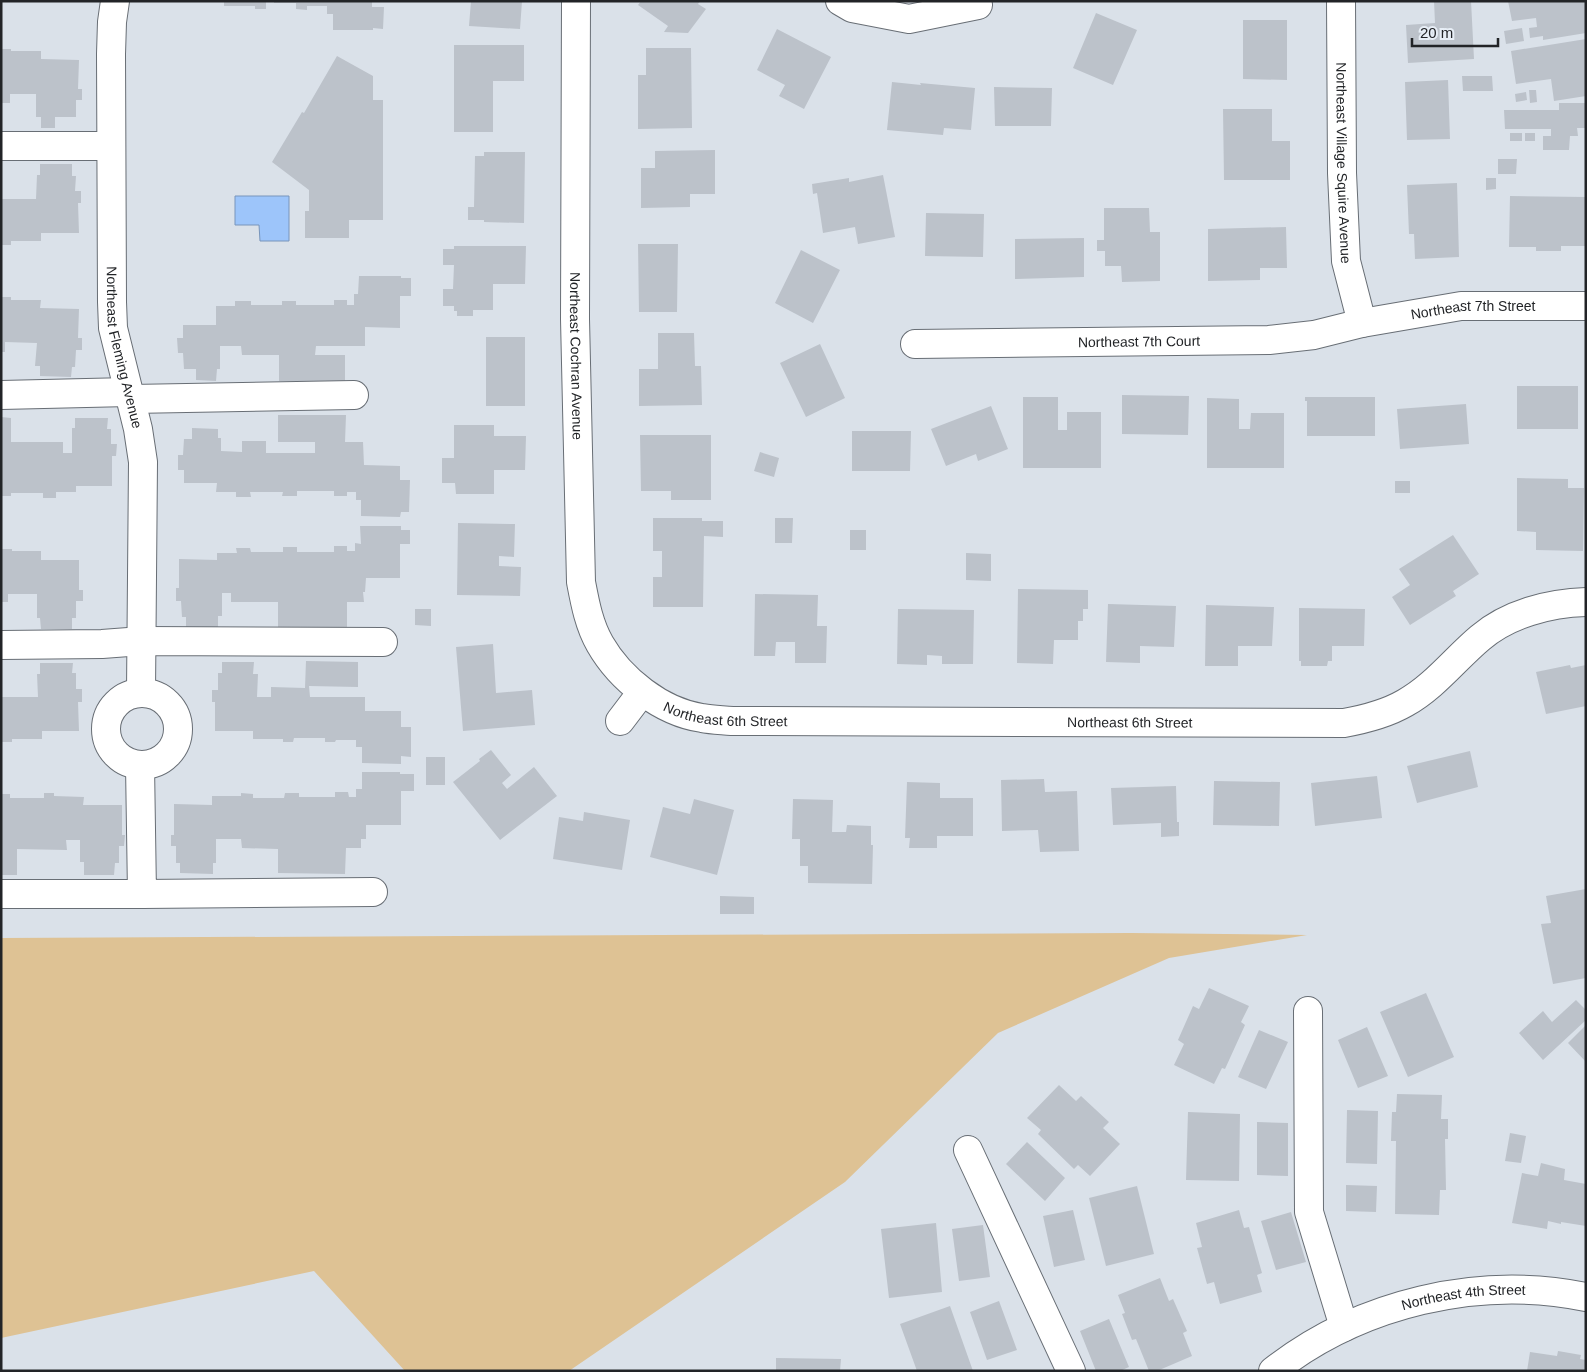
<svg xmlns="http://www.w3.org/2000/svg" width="1587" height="1372" font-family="Arial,sans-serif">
<rect width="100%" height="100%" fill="#dae1e9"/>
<path fill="#dec294" d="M 1131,933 L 1307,935 L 1169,958 L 998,1033 L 845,1182 L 569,1371 L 405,1371 L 314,1271 L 1,1338 L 1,938 Z"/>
<path fill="#9dc5fa" stroke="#7895bb" d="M 235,196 L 289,196 L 289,241 L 260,241 L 259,225 L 235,225 Z"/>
<path fill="#bcc2ca" d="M 224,1 L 266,1 L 266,9 L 255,9 L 255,6 L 224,6 Z
M 274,1 L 372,1 L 372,7 L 384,7 L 383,29 L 373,28 L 373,30 L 333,30 L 333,14 L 327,14 L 327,6 L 307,6 L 307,10 L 296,9 L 296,3 L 274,3 Z
M 471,1 L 522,1 L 520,29 L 469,26 Z
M 641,1 L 700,1 L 698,4 L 706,9 L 688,33 L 664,32 L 668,26 L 638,5 Z
M 1434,1 L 1471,1 L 1474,59 L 1408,63 L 1406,25 L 1435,23 Z
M 1508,1 L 1586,1 L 1586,33 L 1543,40 L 1543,36 L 1530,38 L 1529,28 L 1537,27 L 1536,18 L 1512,21 Z
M 1096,13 L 1137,30 L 1113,85 L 1073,68 Z
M 1243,20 L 1287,20 L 1287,80 L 1243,79 Z
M 1522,28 L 1524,41 L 1506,44 L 1504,31 Z
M 777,29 L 831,57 L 804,109 L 779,96 L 785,85 L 757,70 Z
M 1586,39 L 1586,96 L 1554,101 L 1551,79 L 1516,84 L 1511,51 Z
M 454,45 L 524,45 L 524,81 L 493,81 L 493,132 L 454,132 Z
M 646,48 L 691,48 L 692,128 L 638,129 L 638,75 L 646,75 Z
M 1,49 L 11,49 L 11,51 L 41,51 L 41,59 L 79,60 L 78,89 L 82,89 L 82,100 L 76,100 L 76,117 L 55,117 L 55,128 L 41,128 L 41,117 L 36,117 L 36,94 L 10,94 L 10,103 L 1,103 Z
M 337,56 L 373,76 L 373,100 L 383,100 L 383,220 L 349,220 L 349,238 L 305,238 L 305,211 L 309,211 L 309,190 L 272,162 L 302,112 L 304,113 Z
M 1462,76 L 1492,76 L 1493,91 L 1463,91 Z
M 1448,80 L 1450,139 L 1407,140 L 1405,82 Z
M 892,82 L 921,85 L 920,83 L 975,88 L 971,130 L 944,128 L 943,135 L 887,130 Z
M 994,87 L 1052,88 L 1051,126 L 995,126 Z
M 1529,90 L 1536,90 L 1537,102 L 1530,103 Z
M 1526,92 L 1527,100 L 1516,102 L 1515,94 Z
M 1559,103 L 1586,103 L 1586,128 L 1577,128 L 1578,136 L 1570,136 L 1569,150 L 1543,150 L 1543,136 L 1551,136 L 1551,129 L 1505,129 L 1504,110 L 1559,110 Z
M 1223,109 L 1272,109 L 1272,141 L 1290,141 L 1290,180 L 1224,180 Z
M 1510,133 L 1522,133 L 1522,141 L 1510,141 Z
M 1525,133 L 1535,133 L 1535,141 L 1525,141 Z
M 715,150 L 715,194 L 690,194 L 690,207 L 641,208 L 641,168 L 655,168 L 655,151 Z
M 484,152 L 525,152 L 524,223 L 484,222 L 484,220 L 468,220 L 468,207 L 474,207 L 475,156 L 484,156 Z
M 1498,159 L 1517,159 L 1516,174 L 1498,174 Z
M 40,164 L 72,164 L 72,176 L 76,176 L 75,191 L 81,191 L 81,203 L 78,203 L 79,233 L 41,233 L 41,241 L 11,241 L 11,245 L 1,245 L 1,199 L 36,199 L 37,175 L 40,175 Z
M 883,175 L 895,237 L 858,244 L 855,227 L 823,233 L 817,193 L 813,194 L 812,184 L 849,178 L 849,182 Z
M 1486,178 L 1496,178 L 1496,189 L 1486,190 Z
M 1457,183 L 1459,257 L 1415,259 L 1414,234 L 1409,234 L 1407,185 Z
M 1510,196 L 1586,197 L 1586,246 L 1561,246 L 1561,251 L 1536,251 L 1536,247 L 1509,247 Z
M 1104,208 L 1149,208 L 1150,232 L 1160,232 L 1160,281 L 1122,282 L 1121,266 L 1105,266 L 1105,251 L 1097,251 L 1097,240 L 1104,240 Z
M 926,213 L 984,214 L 983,257 L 925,256 Z
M 1286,227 L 1287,268 L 1260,268 L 1260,280 L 1208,281 L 1208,229 Z
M 1084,238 L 1084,277 L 1015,279 L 1015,239 Z
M 638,244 L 678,244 L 677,312 L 639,312 Z
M 454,246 L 526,246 L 525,284 L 493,284 L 493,310 L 473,310 L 473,316 L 457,316 L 457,311 L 454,311 L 454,306 L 443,306 L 443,289 L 453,289 L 454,265 L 443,265 L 443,249 L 454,249 Z
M 801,250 L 840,270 L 813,323 L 775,303 Z
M 359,276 L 401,276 L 401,278 L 411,278 L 411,296 L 400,296 L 400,328 L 365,327 L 365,346 L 316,346 L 315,355 L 345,355 L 345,381 L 279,381 L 279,355 L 242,355 L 241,346 L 220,346 L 220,369 L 217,369 L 216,381 L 196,380 L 196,369 L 184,369 L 183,353 L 178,353 L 177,338 L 183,338 L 183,325 L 216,325 L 216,306 L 235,306 L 235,301 L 251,301 L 251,305 L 282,305 L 282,301 L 296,301 L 296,305 L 334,305 L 334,300 L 347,300 L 347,305 L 354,305 L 354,294 L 358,294 Z
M 1,297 L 11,297 L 11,300 L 41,300 L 40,308 L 79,309 L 78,338 L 82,338 L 82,350 L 76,350 L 75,367 L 72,367 L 71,377 L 40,376 L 40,366 L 35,366 L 37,343 L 5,342 L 5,352 L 1,352 Z
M 658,333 L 694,333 L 695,366 L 701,366 L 702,405 L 639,406 L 639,369 L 658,369 Z
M 486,337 L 525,337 L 525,406 L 486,406 Z
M 820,344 L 845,398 L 806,417 L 780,363 Z
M 1517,386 L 1578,386 L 1578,429 L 1517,429 Z
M 1122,395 L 1189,396 L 1188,435 L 1122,434 Z
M 1023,397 L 1058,397 L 1058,430 L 1067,430 L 1067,412 L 1101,412 L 1101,468 L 1023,468 Z
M 1305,397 L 1375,397 L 1375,436 L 1307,436 L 1307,401 L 1305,401 Z
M 1207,398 L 1239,399 L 1239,429 L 1250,429 L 1251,413 L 1284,413 L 1284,468 L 1207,468 Z
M 1466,404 L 1469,444 L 1400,449 L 1397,409 Z
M 991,406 L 1008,449 L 978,461 L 976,454 L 946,466 L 931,429 Z
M 278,415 L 346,415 L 345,442 L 363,442 L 364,465 L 400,466 L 400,480 L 410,480 L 409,512 L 401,512 L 400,517 L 361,516 L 361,500 L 356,500 L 356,492 L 347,492 L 347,496 L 334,496 L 334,491 L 297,491 L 297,496 L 282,496 L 283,492 L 250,492 L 251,497 L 236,497 L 236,492 L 216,492 L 217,483 L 184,483 L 184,470 L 178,470 L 178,455 L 183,455 L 184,439 L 192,439 L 192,428 L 218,429 L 218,438 L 221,438 L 221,451 L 242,452 L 242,441 L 266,441 L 266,453 L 315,453 L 315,442 L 278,442 Z
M 1,417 L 11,418 L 11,442 L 63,442 L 63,453 L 72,453 L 72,428 L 75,428 L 75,418 L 108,418 L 107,429 L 111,429 L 111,444 L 117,444 L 116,456 L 112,456 L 112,486 L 76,486 L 76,492 L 56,492 L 56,498 L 43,498 L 43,493 L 11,493 L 11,496 L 1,496 Z
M 454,425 L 494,425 L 494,436 L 526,436 L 525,470 L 494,470 L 494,494 L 456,494 L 455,483 L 442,483 L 442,458 L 454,458 Z
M 852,431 L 911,431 L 910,471 L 852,471 Z
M 640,435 L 711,435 L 711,500 L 671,500 L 671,491 L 641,491 Z
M 760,452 L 779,458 L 774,477 L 754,471 Z
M 1517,478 L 1568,479 L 1568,488 L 1584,488 L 1583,551 L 1536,550 L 1536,532 L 1517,531 Z
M 1395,481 L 1410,481 L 1410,493 L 1395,493 Z
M 653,518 L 702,518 L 702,521 L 723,521 L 723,537 L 704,536 L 703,607 L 653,607 L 653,577 L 662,577 L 662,551 L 653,551 Z
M 775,518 L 793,518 L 792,543 L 775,543 Z
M 458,523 L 515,524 L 514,557 L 499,556 L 499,566 L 521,567 L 520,596 L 457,595 Z
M 360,526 L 401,526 L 401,530 L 410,530 L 410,544 L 400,544 L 400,578 L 366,578 L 365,592 L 363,592 L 364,602 L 347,602 L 347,627 L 278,627 L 278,602 L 231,602 L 231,593 L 222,593 L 222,616 L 218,616 L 218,628 L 186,628 L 186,617 L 182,617 L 181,601 L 176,601 L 176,588 L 179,588 L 179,559 L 217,560 L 217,553 L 237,553 L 236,548 L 250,548 L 251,552 L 283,552 L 283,547 L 297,547 L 297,552 L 334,552 L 334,546 L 347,546 L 347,551 L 355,551 L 355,543 L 361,544 Z
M 850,530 L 866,530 L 866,550 L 850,550 Z
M 1453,535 L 1479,574 L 1453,591 L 1456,596 L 1410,625 L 1392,597 L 1410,585 L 1399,569 Z
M 1,549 L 12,549 L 12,551 L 41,551 L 41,560 L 79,560 L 79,590 L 83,590 L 83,601 L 76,601 L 76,618 L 72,618 L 72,629 L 41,629 L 40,618 L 37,618 L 37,594 L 8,594 L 8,602 L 1,602 Z
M 966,553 L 991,554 L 991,581 L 966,580 Z
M 1018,589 L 1088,590 L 1088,609 L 1083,609 L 1083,621 L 1078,621 L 1078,640 L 1054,640 L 1053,664 L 1017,663 Z
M 755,594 L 818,595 L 817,626 L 827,626 L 826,663 L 795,663 L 795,642 L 776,642 L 775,656 L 754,656 Z
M 1108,604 L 1176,606 L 1174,647 L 1140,646 L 1140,663 L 1106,662 Z
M 1206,605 L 1274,607 L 1272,646 L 1238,646 L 1238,666 L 1205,666 Z
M 1299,608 L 1365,609 L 1364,646 L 1332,646 L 1332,661 L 1328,661 L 1327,666 L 1301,666 L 1301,661 L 1299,661 Z
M 415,609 L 431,609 L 431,626 L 415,625 Z
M 898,609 L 974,610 L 973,664 L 942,664 L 942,656 L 927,655 L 927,665 L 897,664 Z
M 493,644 L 496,693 L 532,690 L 535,725 L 463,731 L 456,647 Z
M 306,661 L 358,662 L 358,687 L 309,686 L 310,697 L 365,697 L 365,711 L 401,711 L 401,727 L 411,727 L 411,757 L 401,756 L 401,764 L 362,763 L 362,747 L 356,747 L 356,740 L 336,740 L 335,742 L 325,742 L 325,738 L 294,738 L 293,742 L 283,742 L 283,739 L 253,739 L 253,731 L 215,731 L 215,702 L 212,702 L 212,690 L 218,690 L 218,673 L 222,673 L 222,662 L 254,662 L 253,674 L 258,674 L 257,697 L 271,697 L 271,687 L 305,688 Z
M 40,663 L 73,663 L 72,673 L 76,673 L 76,689 L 82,689 L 82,702 L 78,702 L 79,731 L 42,731 L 42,739 L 12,739 L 12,742 L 1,742 L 1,697 L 38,697 L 37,674 L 40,674 Z
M 1570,665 L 1571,668 L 1586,665 L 1586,706 L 1546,714 L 1536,672 Z
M 491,750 L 511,775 L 502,783 L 507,789 L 534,767 L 557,796 L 500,840 L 453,782 L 480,761 L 479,759 Z
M 1470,751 L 1478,787 L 1417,803 L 1407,766 Z
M 426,757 L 445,757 L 445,785 L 426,785 Z
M 362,772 L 400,772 L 400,774 L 414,774 L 414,791 L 401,791 L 401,825 L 366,825 L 366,839 L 361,839 L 361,848 L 346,848 L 345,874 L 278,873 L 278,849 L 242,848 L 241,839 L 216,839 L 216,863 L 213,863 L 213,874 L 180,873 L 180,863 L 176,863 L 176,846 L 171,846 L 171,835 L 174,835 L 174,804 L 212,805 L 212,796 L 241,796 L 241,793 L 253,794 L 253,798 L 284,798 L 285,793 L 299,793 L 299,797 L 335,797 L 335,792 L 348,792 L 349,797 L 356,797 L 356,789 L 362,789 Z
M 1377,776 L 1382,818 L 1315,826 L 1311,783 Z
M 1044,779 L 1045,792 L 1077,791 L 1079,851 L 1040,852 L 1038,830 L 1002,831 L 1001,780 Z
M 1214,781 L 1280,782 L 1279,826 L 1213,825 Z
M 907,782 L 940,783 L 940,798 L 973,798 L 973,836 L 937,836 L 937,848 L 909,848 L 910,838 L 905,838 Z
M 1176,786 L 1177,822 L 1179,822 L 1179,836 L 1161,837 L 1161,823 L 1113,825 L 1111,788 Z
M 44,793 L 54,793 L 54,796 L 84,797 L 83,805 L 122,805 L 122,835 L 125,835 L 124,846 L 119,846 L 119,863 L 115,863 L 114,875 L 84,875 L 84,862 L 80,862 L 80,840 L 66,840 L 67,850 L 17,849 L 17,875 L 1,875 L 1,794 L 10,794 L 10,798 L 44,798 Z
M 694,799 L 734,810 L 717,875 L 650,857 L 663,807 L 690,814 Z
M 793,799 L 833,800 L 832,832 L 846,832 L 847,825 L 871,826 L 871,845 L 873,845 L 872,884 L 808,883 L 808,866 L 800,866 L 800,839 L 792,839 Z
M 584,812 L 630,820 L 622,870 L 553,859 L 559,817 L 583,821 Z
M 1586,889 L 1586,978 L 1553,984 L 1541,924 L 1551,923 L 1546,896 Z
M 720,896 L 754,897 L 754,914 L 720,914 Z
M 1209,988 L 1249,1006 L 1241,1022 L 1245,1025 L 1225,1069 L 1222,1068 L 1214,1084 L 1174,1065 L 1184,1044 L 1178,1040 L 1193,1006 L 1199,1009 Z
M 1426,993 L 1454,1057 L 1408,1077 L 1380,1012 Z
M 1576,1000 L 1586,1010 L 1586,1020 L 1543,1060 L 1519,1033 L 1543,1011 L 1552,1022 Z
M 1586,1025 L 1586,1062 L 1568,1043 Z
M 1367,1027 L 1388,1076 L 1358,1088 L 1338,1040 Z
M 1259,1030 L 1288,1042 L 1266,1089 L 1238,1077 Z
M 1059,1085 L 1076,1101 L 1081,1096 L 1109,1122 L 1103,1128 L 1120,1144 L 1090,1176 L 1078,1165 L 1074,1169 L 1038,1134 L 1041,1130 L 1027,1118 Z
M 1397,1094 L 1442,1095 L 1441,1119 L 1448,1119 L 1448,1139 L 1445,1139 L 1446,1190 L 1440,1190 L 1439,1215 L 1395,1214 L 1396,1141 L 1391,1141 L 1392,1112 L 1396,1112 Z
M 1347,1110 L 1378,1111 L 1377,1164 L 1346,1163 Z
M 1188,1112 L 1240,1114 L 1239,1181 L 1186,1180 Z
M 1257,1122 L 1288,1123 L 1288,1176 L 1257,1175 Z
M 1510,1133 L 1526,1136 L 1521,1163 L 1505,1161 Z
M 1027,1142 L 1065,1178 L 1045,1201 L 1006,1164 Z
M 1541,1163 L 1565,1169 L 1564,1180 L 1586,1184 L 1586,1226 L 1561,1222 L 1561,1224 L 1548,1221 L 1547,1229 L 1512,1223 L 1522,1173 L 1538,1176 Z
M 1346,1185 L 1377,1186 L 1376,1212 L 1346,1211 Z
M 1137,1186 L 1154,1254 L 1106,1266 L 1089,1198 Z
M 1073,1210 L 1085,1260 L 1054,1267 L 1043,1216 Z
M 1239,1210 L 1244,1228 L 1249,1227 L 1262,1273 L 1257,1275 L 1262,1292 L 1220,1304 L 1214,1282 L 1207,1284 L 1197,1248 L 1202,1247 L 1196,1223 Z
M 1291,1212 L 1306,1262 L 1276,1270 L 1261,1221 Z
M 936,1223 L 942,1292 L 889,1298 L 881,1229 Z
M 983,1225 L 990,1277 L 959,1281 L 952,1229 Z
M 1160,1278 L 1169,1301 L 1173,1299 L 1187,1331 L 1183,1333 L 1192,1356 L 1157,1371 L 1149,1371 L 1136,1339 L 1132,1340 L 1122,1314 L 1125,1313 L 1118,1295 Z
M 999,1301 L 1017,1350 L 987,1360 L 970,1312 Z
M 950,1306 L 973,1371 L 917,1371 L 900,1324 Z
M 1109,1319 L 1129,1367 L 1120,1371 L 1096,1371 L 1080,1331 Z
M 1558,1351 L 1581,1355 L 1580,1359 L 1586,1360 L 1586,1371 L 1527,1371 L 1530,1352 L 1557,1356 Z
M 776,1358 L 841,1359 L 840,1371 L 776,1371 Z"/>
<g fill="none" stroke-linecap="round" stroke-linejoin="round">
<g stroke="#686e75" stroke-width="30">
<g id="minor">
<path id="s1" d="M 115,1 L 112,22 L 111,54 L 112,302 L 113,328 L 138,429 L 143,462 L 141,692"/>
<path id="s2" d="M 576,1 L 575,319 L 581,582 C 585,603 589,625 600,644 C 620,679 661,712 702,718 C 712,720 722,720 732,721 L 1344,723 C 1366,719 1386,714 1405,703 C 1434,687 1455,659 1480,638 C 1508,614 1549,603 1586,602"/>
<path d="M 840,1 L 852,8 L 909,19 L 978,5"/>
<path id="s3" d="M 1341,1 L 1342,173 L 1346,261 L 1362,323"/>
<path d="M 1,146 L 111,146"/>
<path id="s4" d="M 915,344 L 1269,340 L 1314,335 L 1362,323 L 1461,306 L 1586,306"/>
<path d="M 1,395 L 129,392"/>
<path d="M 131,399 L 354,395"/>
<path d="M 1,645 L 102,644 L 142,641 L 383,642"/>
<circle cx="142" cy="729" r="36"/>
<path d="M 620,721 L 642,692"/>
<path d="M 140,765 L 142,894 L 373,892"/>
<path d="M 1,894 L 142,894"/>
<path d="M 1308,1011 L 1309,1212 L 1344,1327"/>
<path d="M 968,1150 L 1071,1371"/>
<path id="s5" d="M 1273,1371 C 1360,1303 1478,1275 1586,1297"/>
</g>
</g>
<use href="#minor" stroke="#fff" stroke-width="28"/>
</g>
<g text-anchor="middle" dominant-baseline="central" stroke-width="5" stroke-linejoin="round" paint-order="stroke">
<g font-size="14" fill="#222427" stroke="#e7eef6">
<text stroke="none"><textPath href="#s3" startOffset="162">Northeast Village Squire Avenue</textPath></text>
<text stroke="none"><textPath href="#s4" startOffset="561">Northeast 7th Street</textPath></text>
<text stroke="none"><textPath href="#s4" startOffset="224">Northeast 7th Court</textPath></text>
<text stroke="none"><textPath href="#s1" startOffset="348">Northeast Fleming Avenue</textPath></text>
<text stroke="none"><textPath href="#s2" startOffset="355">Northeast Cochran Avenue</textPath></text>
<text stroke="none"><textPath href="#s2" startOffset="799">Northeast 6th Street</textPath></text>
<text stroke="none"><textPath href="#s2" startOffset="1204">Northeast 6th Street</textPath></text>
<text stroke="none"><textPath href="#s5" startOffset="208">Northeast 4th Street</textPath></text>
</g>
</g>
<rect width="1587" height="1372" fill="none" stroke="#222427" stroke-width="5"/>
<path d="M1412 38v8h86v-8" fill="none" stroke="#222427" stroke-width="2.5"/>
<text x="1420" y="38" font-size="15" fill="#222427" stroke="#e7eef6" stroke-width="4" paint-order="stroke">20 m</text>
</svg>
